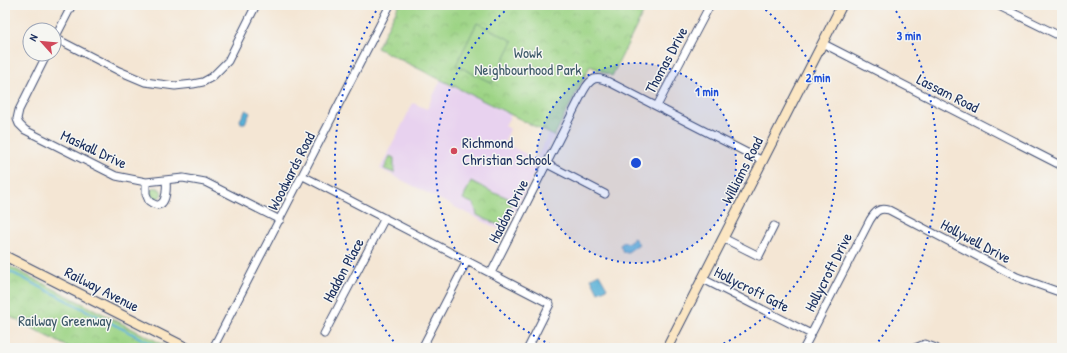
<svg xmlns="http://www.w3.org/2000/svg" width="1067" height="353" font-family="'Patrick Hand',sans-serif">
<defs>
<pattern id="grass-dots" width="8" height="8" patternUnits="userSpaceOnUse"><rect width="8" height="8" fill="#9dd485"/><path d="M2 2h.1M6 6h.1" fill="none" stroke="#87b675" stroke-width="1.8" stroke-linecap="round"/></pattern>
<pattern id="park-crowns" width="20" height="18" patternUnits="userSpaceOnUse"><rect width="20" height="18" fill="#9dd485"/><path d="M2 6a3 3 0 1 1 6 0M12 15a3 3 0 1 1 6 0" fill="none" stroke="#87b675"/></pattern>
</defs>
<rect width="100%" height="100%" fill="#f6f6f2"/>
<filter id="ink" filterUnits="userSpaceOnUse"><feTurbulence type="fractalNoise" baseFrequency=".025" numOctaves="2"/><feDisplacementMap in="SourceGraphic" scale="8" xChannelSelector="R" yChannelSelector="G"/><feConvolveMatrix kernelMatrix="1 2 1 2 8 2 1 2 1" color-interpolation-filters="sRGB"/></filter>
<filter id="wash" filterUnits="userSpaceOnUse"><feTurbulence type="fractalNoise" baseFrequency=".012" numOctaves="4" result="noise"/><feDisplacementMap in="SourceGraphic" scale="16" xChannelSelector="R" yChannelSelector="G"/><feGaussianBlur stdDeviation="0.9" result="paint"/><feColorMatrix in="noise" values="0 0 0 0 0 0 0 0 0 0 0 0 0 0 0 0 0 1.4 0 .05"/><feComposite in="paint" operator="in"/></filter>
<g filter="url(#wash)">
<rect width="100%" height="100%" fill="#f4e6d4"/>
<path fill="#e8d2ef" d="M 441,79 L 511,115 L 505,126 L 510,129 L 504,143 L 536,159 L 549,134 L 554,136 L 504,232 L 380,169 L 413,103 L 427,109 Z"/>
<path fill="url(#grass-dots)" stroke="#5c8272" d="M150.5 193a5.5 5.5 0 1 1 11 0a5.5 5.5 0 1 1-11 0Z"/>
<path fill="url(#park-crowns)" stroke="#5c8272" d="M 399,5 L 647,5 L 612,76 L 590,66 L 554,136 L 377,48 Z
M 390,156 L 394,158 L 394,173 L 384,169 Z
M 471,181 L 496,194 L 497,193 L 510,199 L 512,204 L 500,226 L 477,215 L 474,204 L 463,199 Z
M 5,264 L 170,348 L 70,348 L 5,314 Z"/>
<path fill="#9dd485" stroke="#5c8272" d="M 477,23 L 513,41 L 492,83 L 456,65 Z"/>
<path fill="#5ab1d7" stroke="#3a709a" d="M 247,110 L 250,113 L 245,123 L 241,123 L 240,120 L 245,111 Z
M 634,238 L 639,244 L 628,252 L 623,252 L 620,245 L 624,242 L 627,243 Z
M 599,274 L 607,288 L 598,292 L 591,278 Z"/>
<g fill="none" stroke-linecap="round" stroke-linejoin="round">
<path stroke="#5ab1d7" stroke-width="2.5" d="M 5,269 L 160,348"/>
</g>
</g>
<g filter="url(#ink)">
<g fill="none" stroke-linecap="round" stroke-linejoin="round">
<g stroke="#3c4a70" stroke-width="9">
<path id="street" d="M 997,5 L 1062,37
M 55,38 L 119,71 L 145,82 L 175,86 L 193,84 L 203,82 L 212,77 L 228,61 L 256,5
M 54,40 L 72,5
M 822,43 L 1062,166
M 657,106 L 710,5
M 17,119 L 19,124 L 25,130 L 116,176 L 146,182 L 183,178 L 205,182 L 280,220
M 17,119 L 19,110 L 47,54
M 547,164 L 605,194
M 303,176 L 550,304 L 528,348
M 146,182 L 146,194 L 149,201 C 166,214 167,191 166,180
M 723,238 L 759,256 L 774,226
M 491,273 L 583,92 C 591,77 596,75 611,83 L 763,161
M 703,279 L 811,334
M 324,334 L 385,218
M 213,348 L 390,5
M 422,348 L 467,261
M 804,348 L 870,220 C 875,212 879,207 889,210 L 1017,277 L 1062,293
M 915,348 L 925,344 L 936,348"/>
</g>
<g stroke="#3c4a70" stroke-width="11">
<path id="secondary" d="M 5,256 L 187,348
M 667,348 L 842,5"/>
</g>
<use href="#street" stroke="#fff" stroke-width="7"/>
<use href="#secondary" stroke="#fbe6c3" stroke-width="9"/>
</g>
</g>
<circle cx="636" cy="163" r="100" fill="#1d4ed8" fill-opacity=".12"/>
<g fill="none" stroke="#1d4ed8" stroke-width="2" stroke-dasharray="2 4">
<circle cx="636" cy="163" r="100"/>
<path d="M556 347A201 201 0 0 1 511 6M761 6A201 201 0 0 1 716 347"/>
<path d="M397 346A301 301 0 0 1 379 6M893 6A301 301 0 0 1 875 346"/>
</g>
<circle fill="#d1495b" stroke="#f6f6f2" stroke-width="1.5" cx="454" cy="151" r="4"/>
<g text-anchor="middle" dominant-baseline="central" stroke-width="3" stroke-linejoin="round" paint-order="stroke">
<g font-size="15" fill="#3c5868" stroke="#f6f6f2">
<text x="528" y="52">Wowk<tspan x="528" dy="17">Neighbourhood Park</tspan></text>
<text x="65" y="320">Railway Greenway</text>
</g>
<g font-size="15" fill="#1b2f5e" stroke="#f6f6f2">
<text transform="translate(666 60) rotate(-62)">Thomas Drive</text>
<text transform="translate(948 93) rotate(27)">Lassam Road</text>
<text transform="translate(94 149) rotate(25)">Maskall Drive</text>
<text transform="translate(742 170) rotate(-63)">Williams Road</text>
<text transform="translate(291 171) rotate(-63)">Woodwards Road</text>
<text transform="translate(508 211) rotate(-63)">Haddon Drive</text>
<text transform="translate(976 241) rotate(28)">Hollywell Drive</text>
<text transform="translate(343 270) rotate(-62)">Haddon Place</text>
<text transform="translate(828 272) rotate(-63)">Hollycroft Drive</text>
<text transform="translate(102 289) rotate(27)">Railway Avenue</text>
<text transform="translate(752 289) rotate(27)">Hollycroft Gate</text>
</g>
<g font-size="15" fill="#1b2f5e" stroke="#f6f6f2" text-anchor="start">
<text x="462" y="142">Richmond<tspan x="462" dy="17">Christian School</tspan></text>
</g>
</g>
<circle cx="636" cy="163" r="6" fill="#1d4ed8" stroke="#f6f6f2" stroke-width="2"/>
<g font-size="12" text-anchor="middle" font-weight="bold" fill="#1d4ed8" stroke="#f6f6f2" stroke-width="3" stroke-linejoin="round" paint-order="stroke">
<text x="909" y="40">3 min</text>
<text x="818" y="82">2 min</text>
<text x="707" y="96">1 min</text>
</g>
<rect width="1067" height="353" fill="none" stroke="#f6f6f2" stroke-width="20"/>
<g transform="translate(42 42) rotate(297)"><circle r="19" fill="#f6f6f2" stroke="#9ea6b7"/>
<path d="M0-3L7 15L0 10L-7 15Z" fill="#d1495b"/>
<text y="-6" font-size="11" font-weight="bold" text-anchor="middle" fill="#1b2f5e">N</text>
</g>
</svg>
